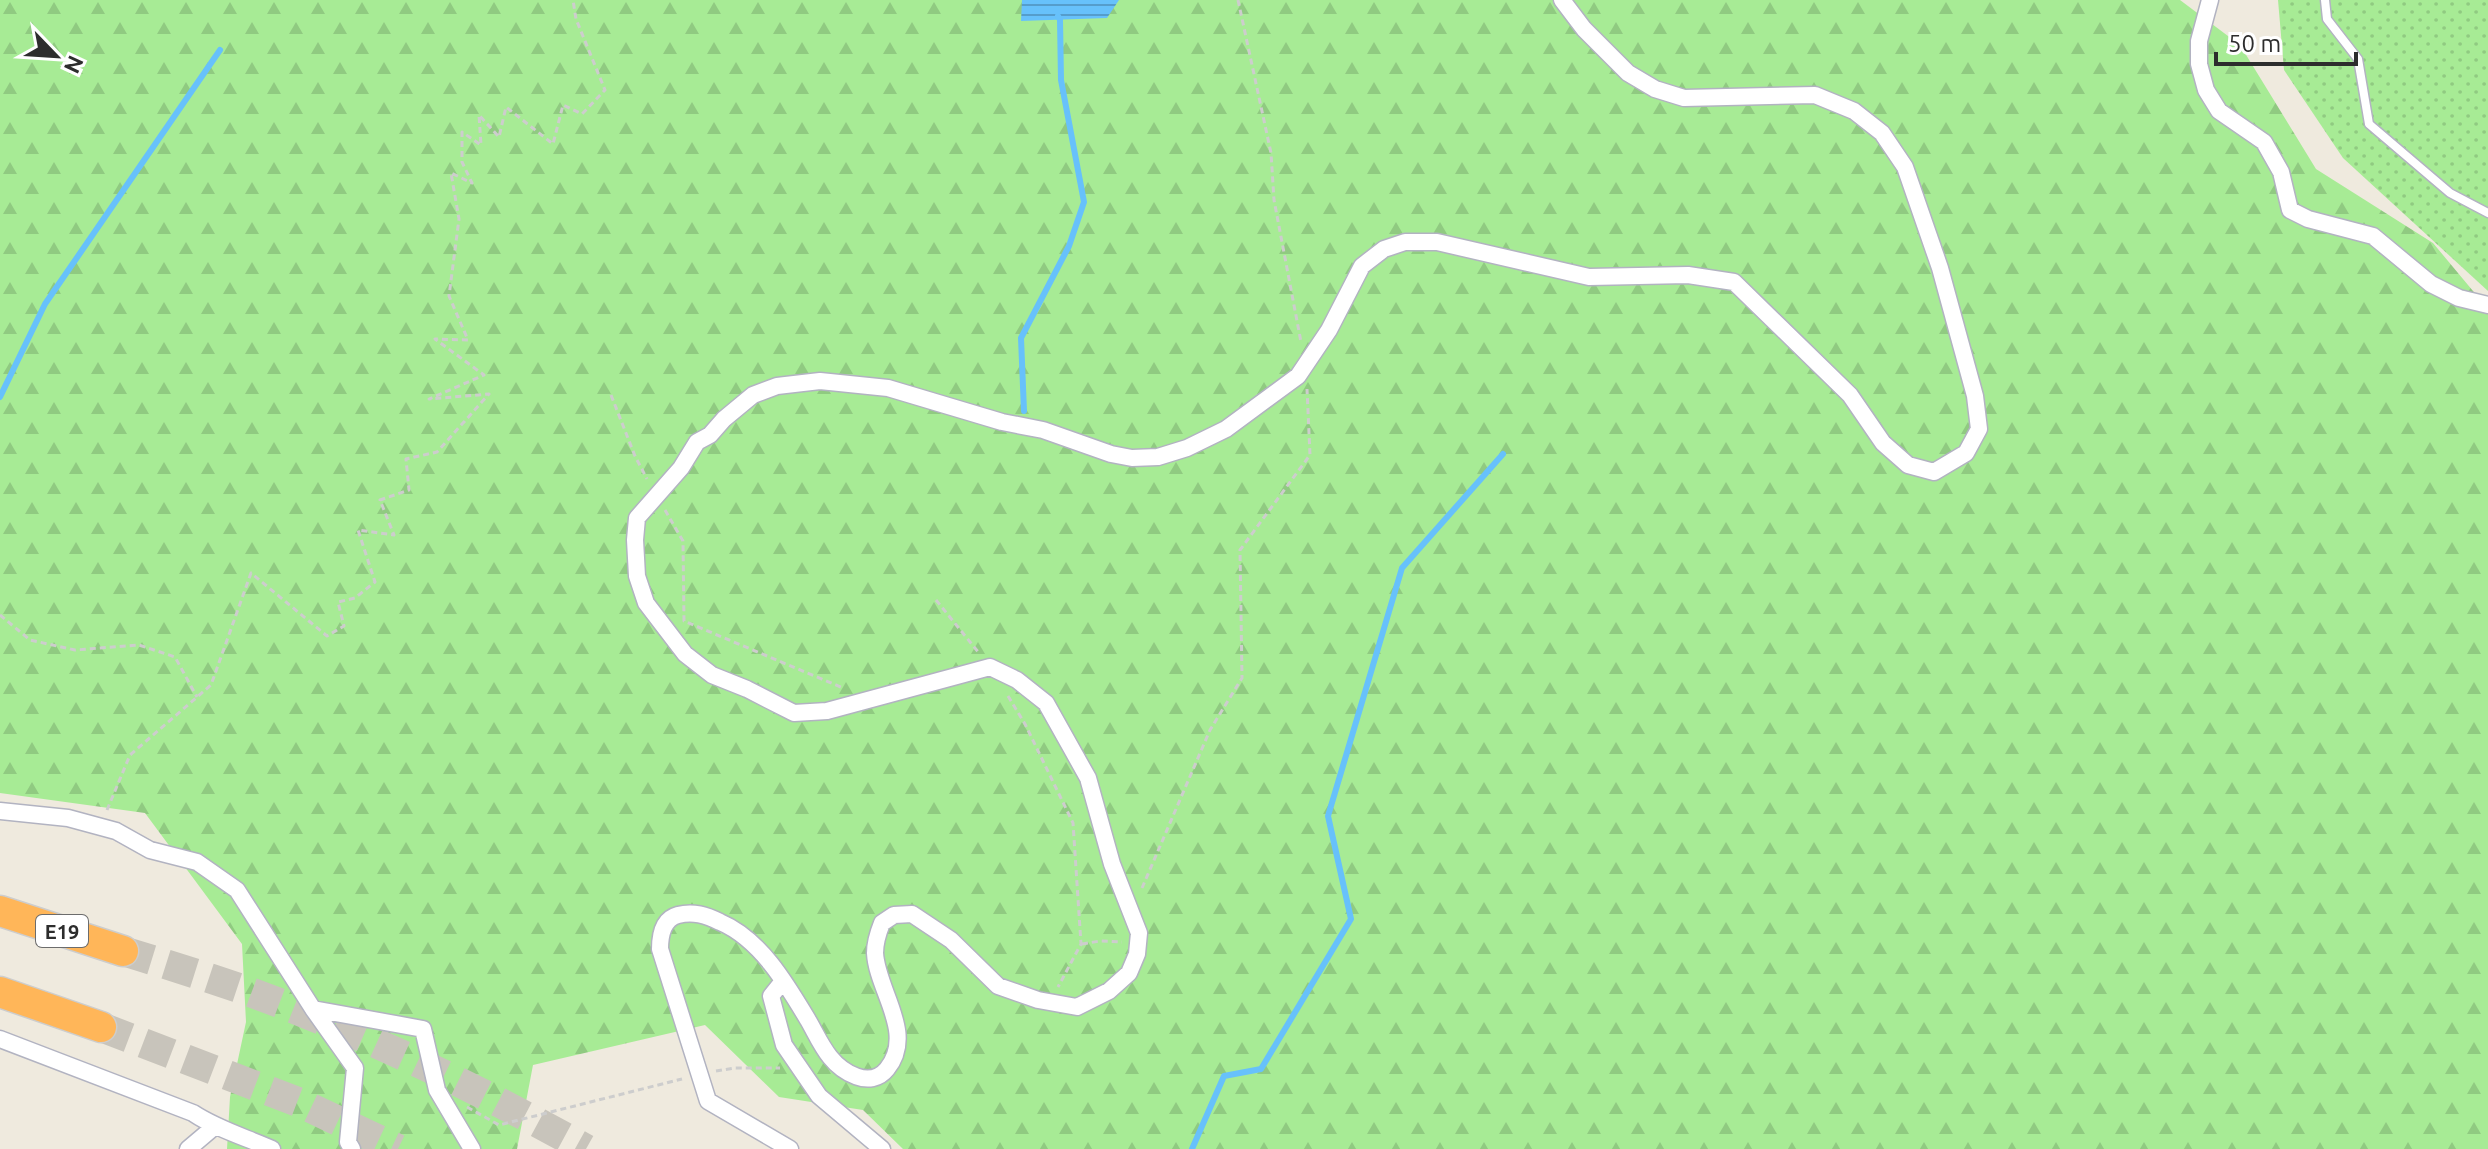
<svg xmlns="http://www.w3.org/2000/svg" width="2488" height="1149" font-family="Ubuntu,sans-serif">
<defs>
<pattern id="grass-dots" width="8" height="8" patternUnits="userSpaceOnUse" patternTransform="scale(2)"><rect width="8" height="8" fill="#a7eb95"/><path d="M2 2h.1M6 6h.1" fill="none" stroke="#90ca81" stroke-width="1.8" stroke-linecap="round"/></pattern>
<pattern id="forest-firs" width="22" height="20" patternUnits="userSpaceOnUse" patternTransform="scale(2)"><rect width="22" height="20" fill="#a7eb95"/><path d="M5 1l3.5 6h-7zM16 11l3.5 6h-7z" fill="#90ca81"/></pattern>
<pattern id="water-rules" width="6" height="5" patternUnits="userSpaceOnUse" patternTransform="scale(2)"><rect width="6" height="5" fill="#67c1fb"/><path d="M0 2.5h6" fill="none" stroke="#559dcc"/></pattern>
</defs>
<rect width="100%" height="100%" fill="#efeade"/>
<path fill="url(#grass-dots)" d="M 2278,0 L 2488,0 L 2488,291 L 2343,158 L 2284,70 Z"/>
<path fill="url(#forest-firs)" d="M 0,0 L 2180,0 L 2240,45 L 2316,169 L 2433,243 L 2488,309 L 2488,1149 L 903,1149 L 863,1110 L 779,1097 L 705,1025 L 533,1065 L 517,1149 L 227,1149 L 230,1097 L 246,1022 L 242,944 L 145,813 L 0,793 Z"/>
<path fill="url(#water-rules)" d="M 1022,0 L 1119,0 L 1107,18 L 1021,21 Z"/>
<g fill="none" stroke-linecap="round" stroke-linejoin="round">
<path stroke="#67c1fb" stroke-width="6" d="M 0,397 L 45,304 L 220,50
M 1024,411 L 1021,338 L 1069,246 L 1084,202 L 1061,80 L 1060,20 L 1058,16
M 1192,1149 L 1224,1076 L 1261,1069 L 1351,919 L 1328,816 L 1402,568 L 1503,454"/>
<path stroke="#c8c4bb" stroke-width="30" stroke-dasharray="30 15" stroke-linecap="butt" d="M 123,951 C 162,963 201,975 239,988 C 359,1031 475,1087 586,1149
M 101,1027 L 298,1102 L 398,1149"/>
<g stroke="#b2b3c1" stroke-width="11">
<path id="service" d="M 2325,0 L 2327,19 L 2358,59 L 2369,124 L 2450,193 L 2488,213"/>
</g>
<g stroke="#b2b3c1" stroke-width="19">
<path id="minor" d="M 2210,0 L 2199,41 L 2199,64 L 2206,90 L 2219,111 L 2264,142 L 2281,172 L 2290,210 L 2308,219 L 2373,236 L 2431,284 L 2459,298 L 2488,305
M 0,811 L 68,818 L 116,831 L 150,850 L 197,862 L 237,890 L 313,1009 L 355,1068 L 348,1142 L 352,1149
M 783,981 L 771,996 L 784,1045 L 819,1096 L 882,1149
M 313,1009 L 423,1029 L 437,1090 L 472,1149
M 0,1039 L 193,1113 C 217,1129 245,1137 272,1149
M 188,1149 L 214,1127
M 790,1149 L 708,1101 L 660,949 C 660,935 663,919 678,915 C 693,911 706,915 720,922 C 760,939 786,983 808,1020 C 815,1032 821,1046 830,1057 C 842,1072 870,1090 887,1069 C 916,1033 877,991 875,953 C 875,942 878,933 882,923 L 894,915 L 912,914 L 951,940 L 998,986 L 1038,1000 L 1077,1007 L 1109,991 L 1129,973 L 1137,954 L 1139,933 L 1112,864 L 1088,778 L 1046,703 L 1017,680 L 990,667 L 827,711 L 794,713 L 747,689 L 712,675 L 685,654 L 646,603 L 637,576 L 635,540 L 637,518 L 681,468 L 697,442 L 710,435 L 724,419 L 753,395 L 777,386 L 820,381 L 888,388 L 1002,422 L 1043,430 L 1111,454 L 1132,458 L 1158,457 L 1187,448 L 1226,429 L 1298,376 L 1329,330 L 1362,266 L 1384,249 L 1405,242 L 1437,242 L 1589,277 L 1688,275 L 1734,282 L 1850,395 L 1883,443 L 1908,465 L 1934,472 L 1966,453 L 1979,429 L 1975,396 L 1940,268 L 1905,167 L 1882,133 L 1854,111 L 1815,95 L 1684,98 L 1655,89 L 1628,73 L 1584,29 L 1562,0"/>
</g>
<g stroke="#cdcdcd" stroke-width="33">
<path id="motorway" d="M 0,911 L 123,951
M 0,992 L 101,1027"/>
</g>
<path stroke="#cdcdcd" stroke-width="3" stroke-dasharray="6 4" stroke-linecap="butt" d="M 1238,0 L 1271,153 L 1274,200 L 1301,342
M 611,395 L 635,456 L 647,479
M 665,510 L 683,541 L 684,621 L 843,688
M 936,600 L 979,653
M 0,615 L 30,640 L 75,650 L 139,645 L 175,657 L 197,697
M 1008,696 L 1025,724 L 1073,823 L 1081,944 L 1058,987
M 107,810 L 130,755 L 211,685 L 251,573 L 327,636 L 344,626 L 338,602 L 355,598 L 375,582 L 358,530 L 394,535 L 380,500 L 409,490 L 406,459 L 437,452 L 489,394 L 429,399 L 484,375 L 435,339 L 468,340 L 449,296 L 459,219 L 451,173 L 472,183 L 462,162 L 462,132 L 481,145 L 479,115 L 499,137 L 506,107 L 553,144 L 563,105 L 582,114 L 605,90 L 576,19 L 573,0
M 1142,888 L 1210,730 L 1242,678 L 1240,550 L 1310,455 L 1307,389
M 1082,944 L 1100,941 L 1122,942
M 716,1071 L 735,1068 L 780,1068
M 467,1107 L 499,1125 L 682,1079"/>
<use href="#service" stroke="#fff" stroke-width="8"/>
<use href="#minor" stroke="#fff" stroke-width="16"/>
<use href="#motorway" stroke="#ffb659" stroke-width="30"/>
</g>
<g text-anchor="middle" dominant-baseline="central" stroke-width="6" stroke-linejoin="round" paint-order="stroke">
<rect fill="#fff" stroke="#6c6c6c" stroke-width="2" x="36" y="915" width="52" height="32" rx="6"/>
<g font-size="20" font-weight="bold" fill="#2d2d2d">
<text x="62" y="931">E19</text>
</g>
</g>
<g transform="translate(56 56) rotate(115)" stroke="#ffffff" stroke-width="6" paint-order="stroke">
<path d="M0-6L14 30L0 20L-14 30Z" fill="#2d2d2d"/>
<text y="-12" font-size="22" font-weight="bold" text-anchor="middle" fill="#2d2d2d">N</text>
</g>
<path d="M2216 52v12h140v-12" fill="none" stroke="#2d2d2d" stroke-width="4"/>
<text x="2228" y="52" font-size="24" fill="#2d2d2d" stroke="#ffffff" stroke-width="6" paint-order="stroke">50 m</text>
</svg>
